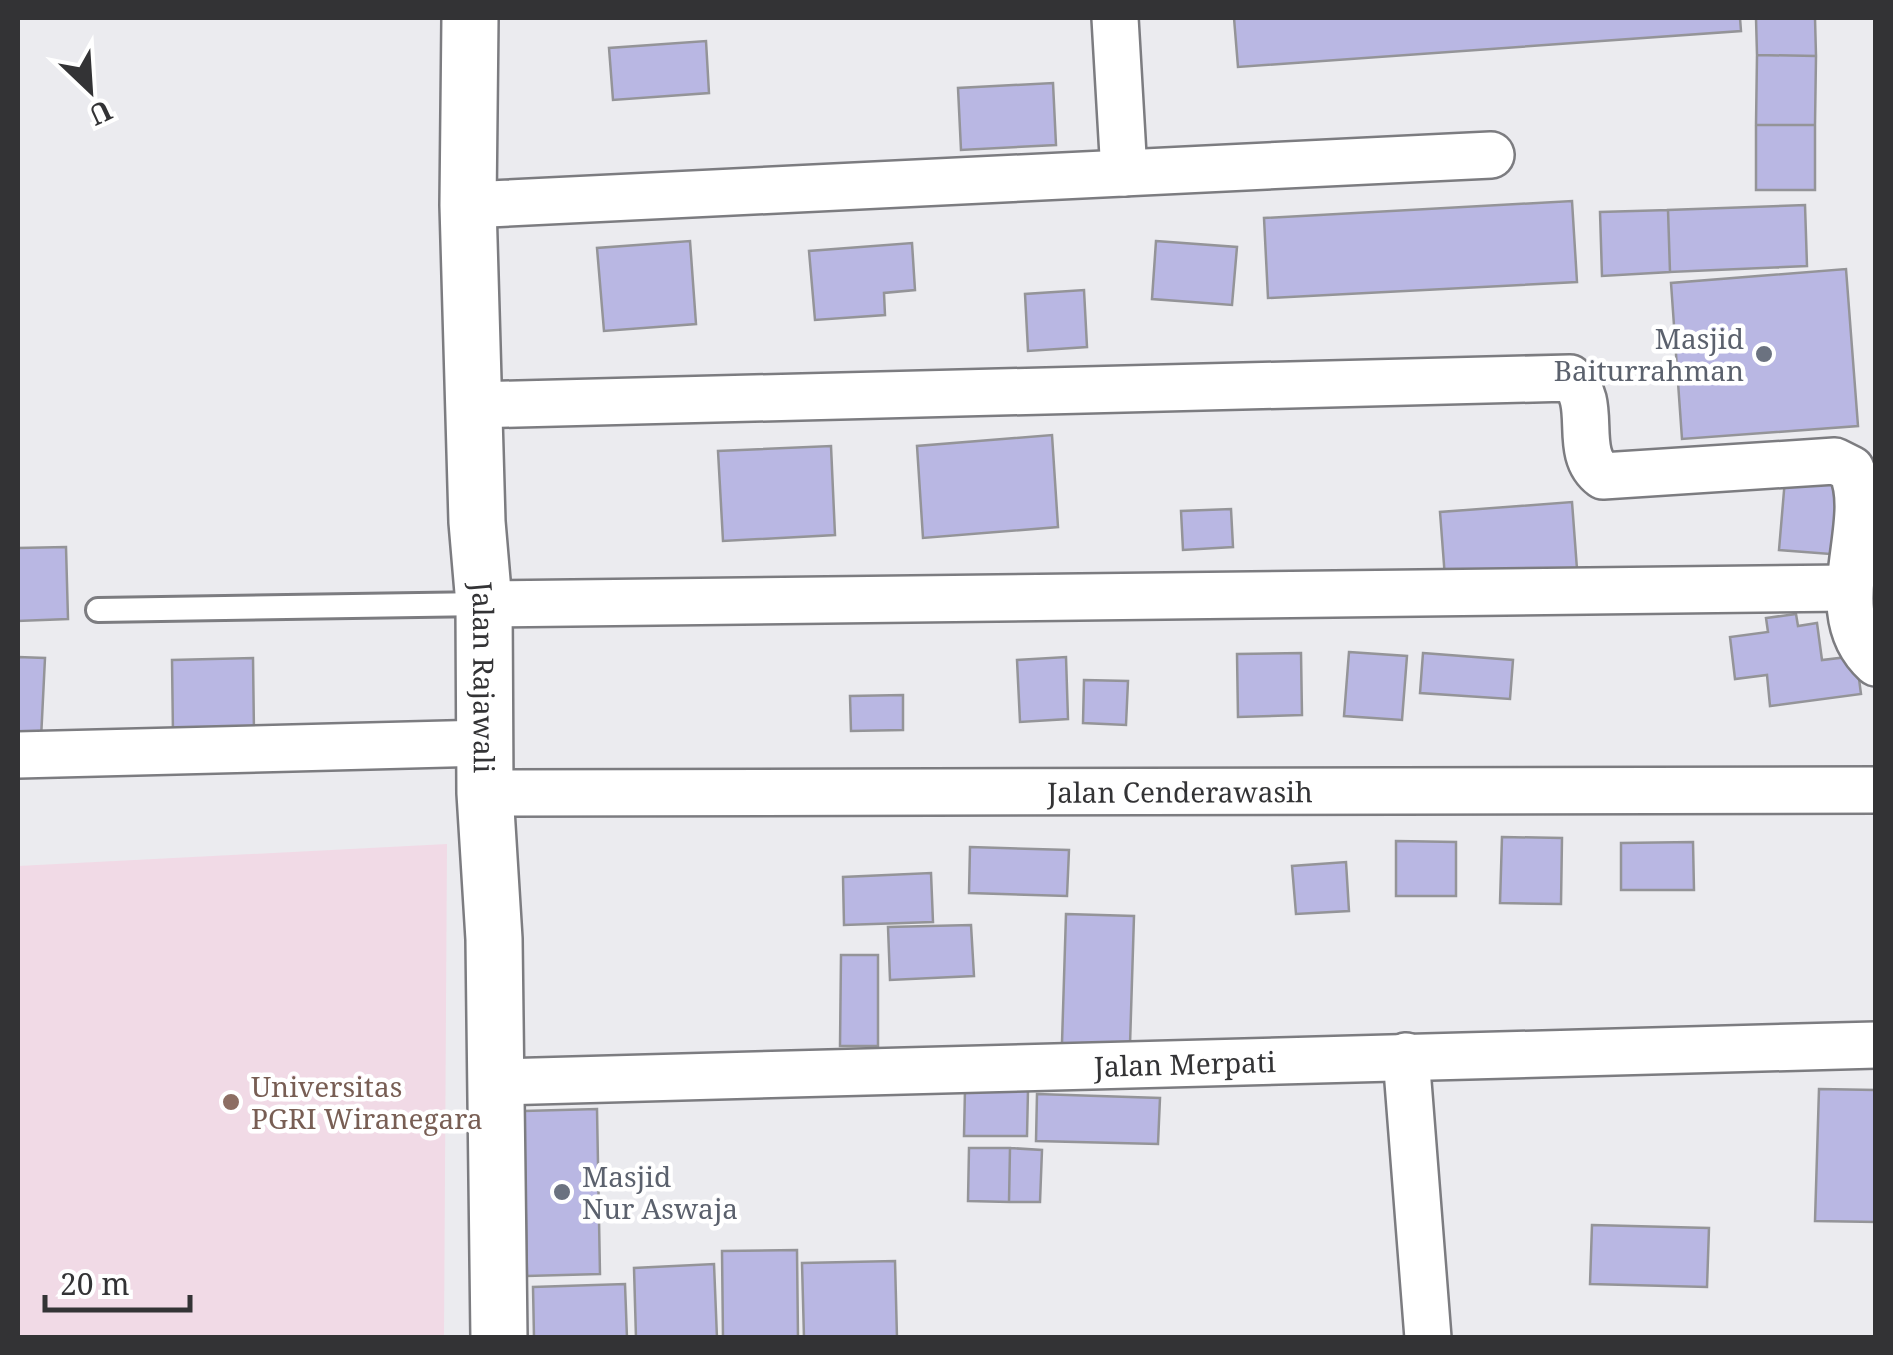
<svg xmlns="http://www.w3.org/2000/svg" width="1893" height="1355" font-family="'Noto Serif',serif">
<rect width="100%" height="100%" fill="#ebebef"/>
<path fill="#f1dae6" d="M 447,844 L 444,1337 L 18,1337 L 18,866 Z"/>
<path fill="#b9b7e3" stroke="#949498" stroke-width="2.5" d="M 1234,18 L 1740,18 L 1741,31 L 1238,67 Z
M 1756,18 L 1815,18 L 1816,56 L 1757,55 Z
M 706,41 L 709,93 L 613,100 L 609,48 Z
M 1757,55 L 1816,56 L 1815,125 L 1756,125 Z
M 1053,83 L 1056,145 L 961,150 L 958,88 Z
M 1756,125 L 1815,125 L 1815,190 L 1756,190 Z
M 1572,201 L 1577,282 L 1268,298 L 1264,218 Z
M 1805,205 L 1807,266 L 1670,272 L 1668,210 Z
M 1668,210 L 1670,272 L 1602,276 L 1600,212 Z
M 690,241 L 696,324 L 604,331 L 597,248 Z
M 1156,241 L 1237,247 L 1232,305 L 1152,299 Z
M 912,243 L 915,290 L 884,293 L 885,315 L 815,320 L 809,251 Z
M 1846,269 L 1858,426 L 1682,439 L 1671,283 Z
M 1084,290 L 1087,347 L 1028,351 L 1025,294 Z
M 1052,435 L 1058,527 L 923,538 L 917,446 Z
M 831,446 L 835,535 L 723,541 L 718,451 Z
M 1785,479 L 1849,484 L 1843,555 L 1779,550 Z
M 1572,502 L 1577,569 L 1445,578 L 1440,512 Z
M 1231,509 L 1233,547 L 1183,550 L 1181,511 Z
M 66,547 L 68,619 L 18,621 L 18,548 Z
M 1796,614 L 1798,626 L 1817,623 L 1822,660 L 1856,656 L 1861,694 L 1770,706 L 1767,675 L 1735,679 L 1730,637 L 1768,632 L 1766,618 Z
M 1349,652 L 1407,656 L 1402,720 L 1344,716 Z
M 1301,653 L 1302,715 L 1238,717 L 1237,654 Z
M 1423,653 L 1513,660 L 1510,699 L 1420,693 Z
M 18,657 L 45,658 L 41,739 L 18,738 Z
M 1066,657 L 1068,719 L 1020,722 L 1017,660 Z
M 253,658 L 254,734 L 173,735 L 172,660 Z
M 1084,680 L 1128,681 L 1126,725 L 1083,723 Z
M 903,695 L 903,730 L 851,731 L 850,696 Z
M 1502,837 L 1562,838 L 1561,904 L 1500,903 Z
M 1396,841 L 1456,842 L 1456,896 L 1396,896 Z
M 1693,842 L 1694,890 L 1621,890 L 1621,843 Z
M 970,847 L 1069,850 L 1067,896 L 969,893 Z
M 1346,862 L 1349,911 L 1296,914 L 1292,866 Z
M 931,873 L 933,922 L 844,925 L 843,877 Z
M 1066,914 L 1134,916 L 1130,1045 L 1062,1043 Z
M 971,925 L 974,976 L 890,980 L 888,927 Z
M 841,955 L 878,955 L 878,1046 L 840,1046 Z
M 965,1089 L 1028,1090 L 1027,1136 L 964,1136 Z
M 1819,1089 L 1876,1090 L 1876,1222 L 1815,1221 Z
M 1037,1094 L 1160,1098 L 1158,1144 L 1036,1141 Z
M 597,1109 L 600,1274 L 527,1276 L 524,1111 Z
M 969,1148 L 1010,1148 L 1009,1202 L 968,1201 Z
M 1010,1148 L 1042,1150 L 1040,1202 L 1009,1202 Z
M 1592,1225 L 1709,1228 L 1707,1287 L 1590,1284 Z
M 797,1250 L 798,1338 L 723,1338 L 722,1251 Z
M 895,1261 L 897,1338 L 804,1338 L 802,1263 Z
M 714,1264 L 717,1338 L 636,1338 L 634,1268 Z
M 625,1284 L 627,1338 L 534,1338 L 533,1287 Z"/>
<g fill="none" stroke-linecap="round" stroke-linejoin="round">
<g stroke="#7c7c80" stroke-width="28">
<path id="lane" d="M 98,610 L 484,604"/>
</g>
<g stroke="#7c7c80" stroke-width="50">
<g id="street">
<path d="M 1115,18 L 1124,173"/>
<path d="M 468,205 L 1491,155"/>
<path d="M 473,405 L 1570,378 C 1600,402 1571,452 1603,476 L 1835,461 L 1851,469 C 1877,524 1819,611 1876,663"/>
<path d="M 484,604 L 1848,588"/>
<path d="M 18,755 L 486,743"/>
<path id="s1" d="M 485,793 L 1876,790"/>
<path d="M 1406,1056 L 1428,1338"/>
<path id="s2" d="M 495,1082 L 1876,1045"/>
</g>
</g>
<g stroke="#7c7c80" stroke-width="60">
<g id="secondary">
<path id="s3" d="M 470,18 L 468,205 L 477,522 L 484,604 L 485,793 L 494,939 L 499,1338"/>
</g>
</g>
<use href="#lane" stroke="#fff" stroke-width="22"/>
<use href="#street" stroke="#fff" stroke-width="45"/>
<use href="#secondary" stroke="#fff" stroke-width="55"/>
</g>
<g fill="#6b7280" stroke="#fff" stroke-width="4">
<circle cx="1764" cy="354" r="10"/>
<circle cx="562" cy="1192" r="10"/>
</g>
<circle fill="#8d6e63" stroke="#fff" stroke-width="4" cx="231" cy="1102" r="10"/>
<g text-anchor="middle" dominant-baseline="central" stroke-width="9" stroke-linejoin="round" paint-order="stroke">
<g font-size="28" fill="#5b616d" stroke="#fff" text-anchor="end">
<text x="1744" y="338">Masjid<tspan x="1744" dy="32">Baiturrahman</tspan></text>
<text x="582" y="1176" text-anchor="start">Masjid<tspan x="582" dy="32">Nur Aswaja</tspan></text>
</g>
<g font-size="28" fill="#333335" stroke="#fff">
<text stroke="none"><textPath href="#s3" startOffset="660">Jalan Rajawali</textPath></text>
<text stroke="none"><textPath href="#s1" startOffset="695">Jalan Cenderawasih</textPath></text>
<text stroke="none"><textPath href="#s2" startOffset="690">Jalan Merpati</textPath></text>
</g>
<g font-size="28" fill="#785e54" stroke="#fff" text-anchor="start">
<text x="251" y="1086">Universitas<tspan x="251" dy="32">PGRI Wiranegara</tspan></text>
</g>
</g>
<rect width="1893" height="1355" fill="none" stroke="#333335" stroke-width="40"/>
<g transform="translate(90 90) rotate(155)" stroke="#ffffff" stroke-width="8" paint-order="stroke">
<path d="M0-8L18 38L0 25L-18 38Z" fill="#333335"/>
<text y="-15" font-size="28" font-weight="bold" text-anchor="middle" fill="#333335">U</text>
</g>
<path d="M45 1295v15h145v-15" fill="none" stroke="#333335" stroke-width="5"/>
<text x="60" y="1295" font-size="30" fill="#333335" stroke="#ffffff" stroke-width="8" paint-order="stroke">20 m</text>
</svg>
